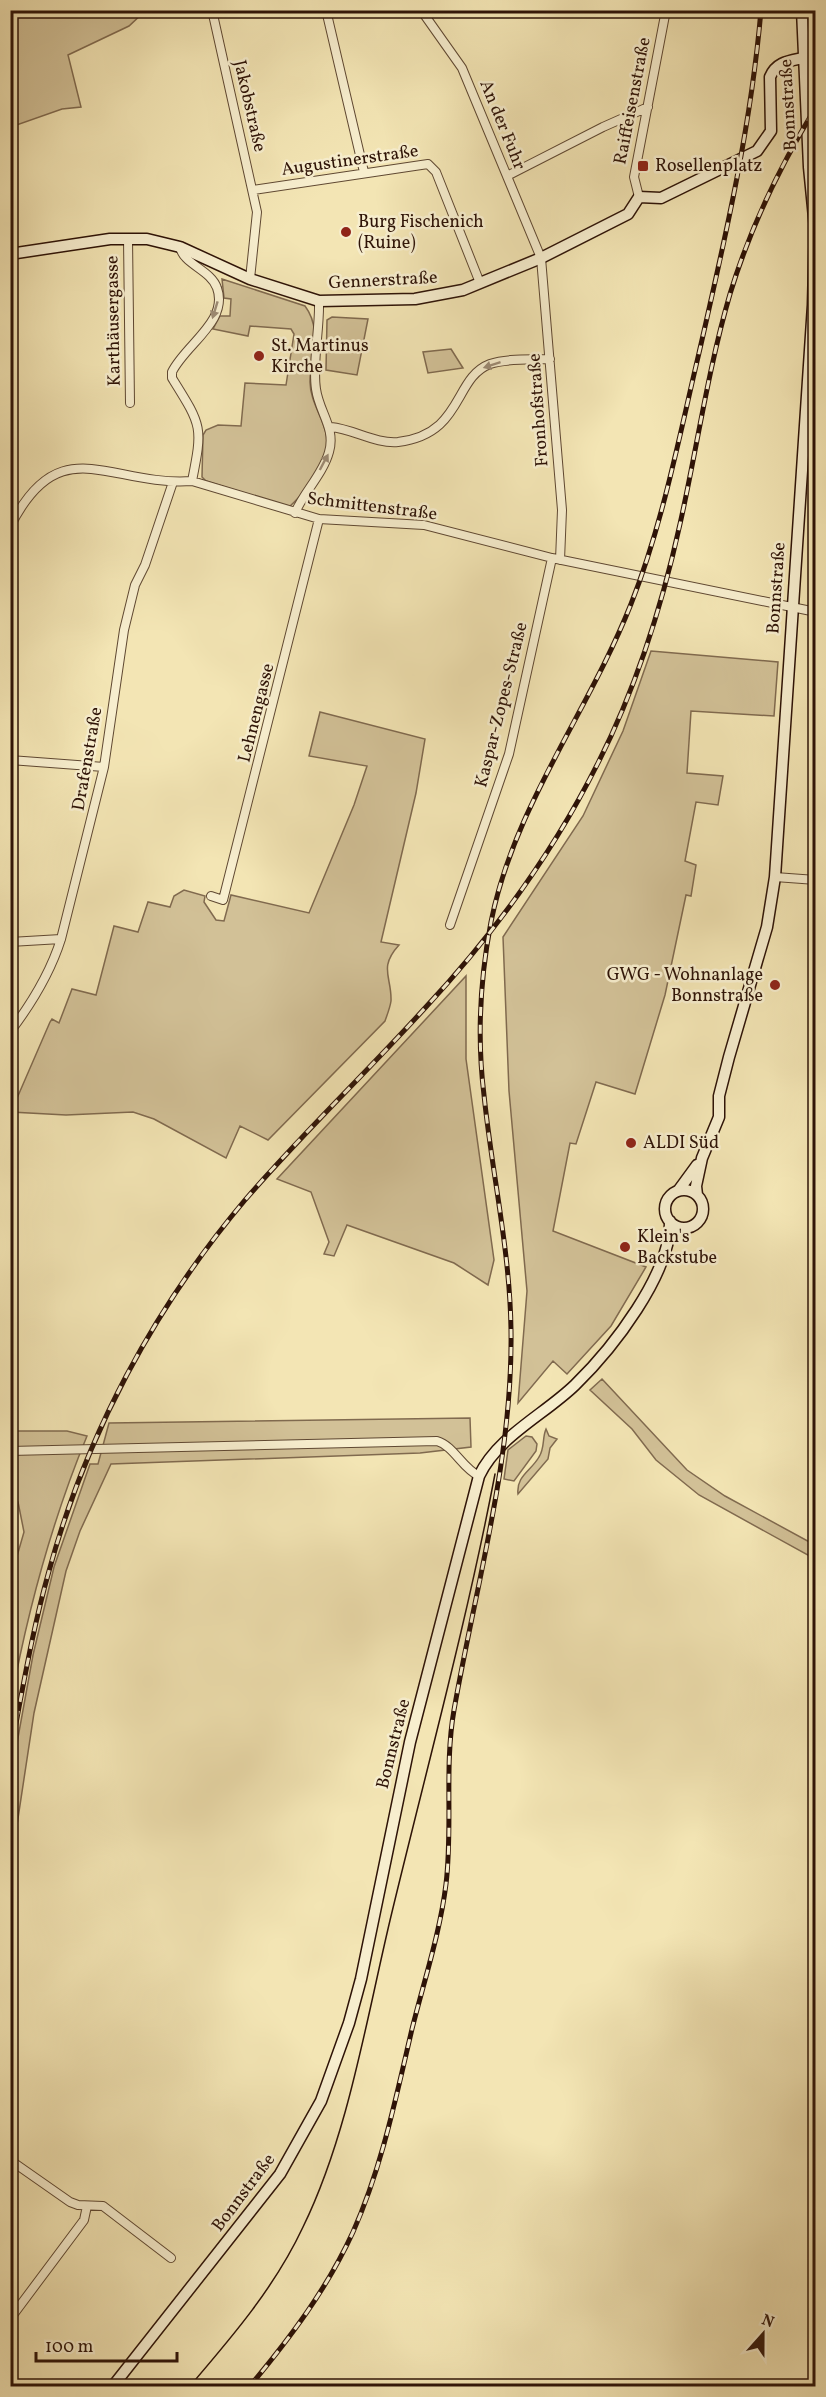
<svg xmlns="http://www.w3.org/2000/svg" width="826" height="2397" font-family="Vollkorn,serif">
<rect width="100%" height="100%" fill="#f3e5b4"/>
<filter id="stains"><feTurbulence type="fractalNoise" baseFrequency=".00333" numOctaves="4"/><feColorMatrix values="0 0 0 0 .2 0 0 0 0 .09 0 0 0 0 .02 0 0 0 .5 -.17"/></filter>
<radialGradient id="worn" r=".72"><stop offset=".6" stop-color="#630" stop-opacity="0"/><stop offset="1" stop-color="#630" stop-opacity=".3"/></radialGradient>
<path fill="#d2c197" stroke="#806a4f" stroke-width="1.5" d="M 10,11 L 11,10 L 145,11 L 129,26 L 68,55 L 81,107 L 62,109 L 11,127 Z
M 222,279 L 305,306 C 323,330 310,355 310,382 C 310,407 333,429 326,453 C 320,472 304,494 289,507 L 206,481 L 202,477 L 203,435 L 206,430 L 218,425 L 241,426 L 245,383 L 286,385 L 294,334 L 291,329 L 250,326 L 248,336 L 213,329 L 220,316 L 230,316 L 231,299 L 224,298 Z
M 332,317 L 368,319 L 357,375 L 326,370 L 327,320 Z
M 451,349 L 463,368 L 428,373 L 423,352 Z
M 651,651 L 778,662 L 774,716 L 691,711 L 687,773 L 723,776 L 718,805 L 696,802 L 685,861 L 696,865 L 691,896 L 686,895 L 665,995 L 635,1094 L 596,1082 L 576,1144 L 570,1143 L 553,1231 L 646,1267 L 611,1326 L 567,1374 L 553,1361 L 518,1403 L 527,1291 L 509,1091 L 503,937 L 583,816 L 623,731 Z
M 320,712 L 425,739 L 416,793 L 381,942 L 399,945 C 378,968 392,977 391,1001 C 390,1008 387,1015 385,1021 L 268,1140 L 240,1126 L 226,1158 L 154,1119 L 133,1112 L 66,1115 L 11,1112 L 50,1022 L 52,1019 L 59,1023 L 72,989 L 96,995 L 114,926 L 138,932 L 148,902 L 170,907 L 174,896 L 184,890 L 205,896 L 204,902 L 216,920 L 224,921 L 231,895 L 309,913 L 354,805 L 367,766 L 309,756 Z
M 466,976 L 466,1059 L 494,1260 L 488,1285 L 454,1263 L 347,1225 L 334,1256 L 324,1254 L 329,1242 L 311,1192 L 277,1179 Z
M 602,1379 L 687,1470 L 725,1496 L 815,1545 L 815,1559 L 699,1495 L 656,1460 L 632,1429 L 590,1390 Z
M 470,1418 L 471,1447 L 420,1453 L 111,1464 L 80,1531 L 66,1571 L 34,1713 L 15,1838 L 11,1849 L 11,1776 L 33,1655 L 54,1567 L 90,1464 L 98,1464 L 109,1423 Z
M 546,1429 L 549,1436 L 557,1439 L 550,1448 L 548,1459 L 518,1494 C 516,1476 531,1471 539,1457 C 545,1448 542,1438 546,1429 Z
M 11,1431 L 67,1431 L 87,1436 C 51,1523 28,1609 11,1701 L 11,1577 L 24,1532 L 18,1502 L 11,1496 Z
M 526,1436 L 532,1437 L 537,1444 L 536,1451 L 514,1481 L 504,1479 L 508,1450 Z"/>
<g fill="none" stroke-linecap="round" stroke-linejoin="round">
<g stroke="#5f4832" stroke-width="10">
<path id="street" d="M 212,10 L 257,212 L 250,279
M 326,10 L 364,172
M 421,10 L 462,68 L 541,258 L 562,510 L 560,560
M 507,176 L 603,127 L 648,107
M 253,190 L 428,164 L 436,172 L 480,283
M 639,197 L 634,177 L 666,10
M 128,238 L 130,403
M 180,247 C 183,264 211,270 217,288 C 229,321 185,345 172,372 L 172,378 C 202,426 203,426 192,481
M 331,427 C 353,429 376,444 398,442 C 464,434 453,378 490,364 C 507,358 532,360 550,359
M 295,513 C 304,492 323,474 329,452 C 336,428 319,412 316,389 C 312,363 320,329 319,301
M 10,527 C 60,427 109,487 192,481 L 319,519 L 424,525 L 552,558 L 816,612
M 10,760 L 104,767
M 775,877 L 816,880
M 211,896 L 223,900 L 319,519
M 450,925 L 509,754 L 552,558
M 10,942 L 61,939
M 10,1032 C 32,1003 50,974 61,939 L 104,767 L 124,630 L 135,585 L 145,565 L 173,482
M 10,1451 L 437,1441 C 454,1446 462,1468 479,1476
M 10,2160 L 70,2202 L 78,2205 L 103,2206 L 171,2258
M 10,2319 L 84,2220 L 87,2206"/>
</g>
<g stroke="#2e1307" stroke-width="13">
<path id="secondary" d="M 10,254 L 110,239 L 147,239 L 180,247 L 250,279 L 319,301 L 415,299 L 463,290 L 541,258 L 628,214 L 639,197 L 661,198 L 757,151 L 771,131 L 770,77 C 776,62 789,61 803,58
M665 1209a19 19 0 1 1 38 0a19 19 0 1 1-38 0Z
M 678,1191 L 697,1165
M 697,1195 L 696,1186 L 702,1158 L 719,1117 L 719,1096 L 729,1057 L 767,927 L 775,877 L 813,305 L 815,228 L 809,167 L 802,10
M 113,2386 L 280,2174 L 321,2101 L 349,2023 L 361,1979 L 410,1742 L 479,1476 C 498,1436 544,1415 575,1385 C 612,1349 671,1274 670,1221"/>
</g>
<use href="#street" stroke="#f7eece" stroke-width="8"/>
<use href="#secondary" stroke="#f7eece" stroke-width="10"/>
<path stroke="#2e1307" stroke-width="1.5" d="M 190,2386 C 232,2337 275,2287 303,2227 C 349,2133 367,2015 392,1912 C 427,1767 467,1621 495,1474"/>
<g stroke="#2e1307" stroke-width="5">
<path id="rail" d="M 10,1755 C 22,1693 32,1631 49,1571 C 86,1435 154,1308 245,1200 C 302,1134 366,1073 425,1008 C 493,935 553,853 598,763 C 636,688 662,606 680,524 C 697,448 708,369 730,294 C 750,228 780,166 816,107
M 250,2386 C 290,2338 327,2289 353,2232 C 382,2167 396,2097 412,2029 C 424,1981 440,1933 446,1884 C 453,1826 444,1767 454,1710 C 476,1584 513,1459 511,1330 C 510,1250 492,1174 484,1095 C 477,1038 480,979 491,922 C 514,806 588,713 631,604 C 663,523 679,437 699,353 C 725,239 751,127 761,10"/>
</g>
<use href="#rail" stroke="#f7eece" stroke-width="3" stroke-dasharray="9" stroke-linecap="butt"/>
</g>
<defs><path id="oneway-solid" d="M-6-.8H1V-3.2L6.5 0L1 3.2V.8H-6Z" transform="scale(1.5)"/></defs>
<g fill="#9d8b74">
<use href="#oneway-solid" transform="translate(215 310) rotate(107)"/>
<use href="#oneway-solid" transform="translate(492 365) rotate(162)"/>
<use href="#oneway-solid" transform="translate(324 462) rotate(-62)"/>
</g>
<g fill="#8f2418" stroke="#f7eece" stroke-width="2">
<rect x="637" y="160" width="12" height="12" rx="3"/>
<circle cx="346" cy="232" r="6"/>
<circle cx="259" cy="356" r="6"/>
<circle cx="775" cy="985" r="6"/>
<circle cx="631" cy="1143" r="6"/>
<circle cx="625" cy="1247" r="6"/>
</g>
<g text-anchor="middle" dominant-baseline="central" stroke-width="5" stroke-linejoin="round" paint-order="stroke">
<g font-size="18" fill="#2e1307" stroke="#f7eece">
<text transform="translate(633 101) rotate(-79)">Raiffeisenstraße</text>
<text transform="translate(789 105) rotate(-93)">Bonnstraße</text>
<text transform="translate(249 106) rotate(77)">Jakobstraße</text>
<text transform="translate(502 125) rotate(68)">An der Fuhr</text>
<text transform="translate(350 161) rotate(-8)">Augustinerstraße</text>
<text transform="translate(383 281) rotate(-3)">Gennerstraße</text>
<text transform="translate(114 321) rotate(-91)">Karthäusergasse</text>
<text transform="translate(539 410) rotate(-94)">Fronhofstraße</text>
<text transform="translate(372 507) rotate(7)">Schmittenstraße</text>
<text transform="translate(777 588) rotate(-86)">Bonnstraße</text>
<text transform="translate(502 705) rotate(-76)">Kaspar-Zopes-Straße</text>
<text transform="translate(257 713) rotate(-76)">Lehnengasse</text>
<text transform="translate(88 759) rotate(-80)">Drafenstraße</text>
<text transform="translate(394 1744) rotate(-76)">Bonnstraße</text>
<text transform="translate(244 2193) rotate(-53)">Bonnstraße</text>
</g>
<g font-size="18" fill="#2e1307" stroke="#f7eece" text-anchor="start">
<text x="655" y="166">Rosellenplatz</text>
<text x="358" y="222">Burg Fischenich<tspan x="358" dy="21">(Ruine)</tspan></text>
<text x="271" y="346">St. Martinus<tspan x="271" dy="21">Kirche</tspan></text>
<text x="763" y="975" text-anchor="end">GWG - Wohnanlage<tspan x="763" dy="21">Bonnstraße</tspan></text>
<text x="643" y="1143">ALDI Süd</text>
<text x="637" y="1237">Klein's<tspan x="637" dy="21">Backstube</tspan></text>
</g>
</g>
<rect width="826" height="2397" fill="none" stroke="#f3e5b4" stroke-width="36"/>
<rect x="12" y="12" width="802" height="2373" fill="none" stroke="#2e1307" stroke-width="3"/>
<rect x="18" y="18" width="790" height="2361" fill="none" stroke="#2e1307" stroke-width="1.5"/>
<g transform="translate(763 2334) rotate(21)" stroke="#f7eece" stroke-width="4.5" paint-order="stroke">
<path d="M0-4.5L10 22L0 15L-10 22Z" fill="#2e1307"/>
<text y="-9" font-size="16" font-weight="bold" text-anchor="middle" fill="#2e1307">N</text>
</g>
<path d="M36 2352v9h141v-9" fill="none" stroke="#2e1307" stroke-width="3"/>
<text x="45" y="2352" font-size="18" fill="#2e1307" stroke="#f7eece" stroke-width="4.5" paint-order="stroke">100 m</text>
<rect width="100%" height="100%" filter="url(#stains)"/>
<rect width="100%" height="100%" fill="url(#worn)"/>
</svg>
